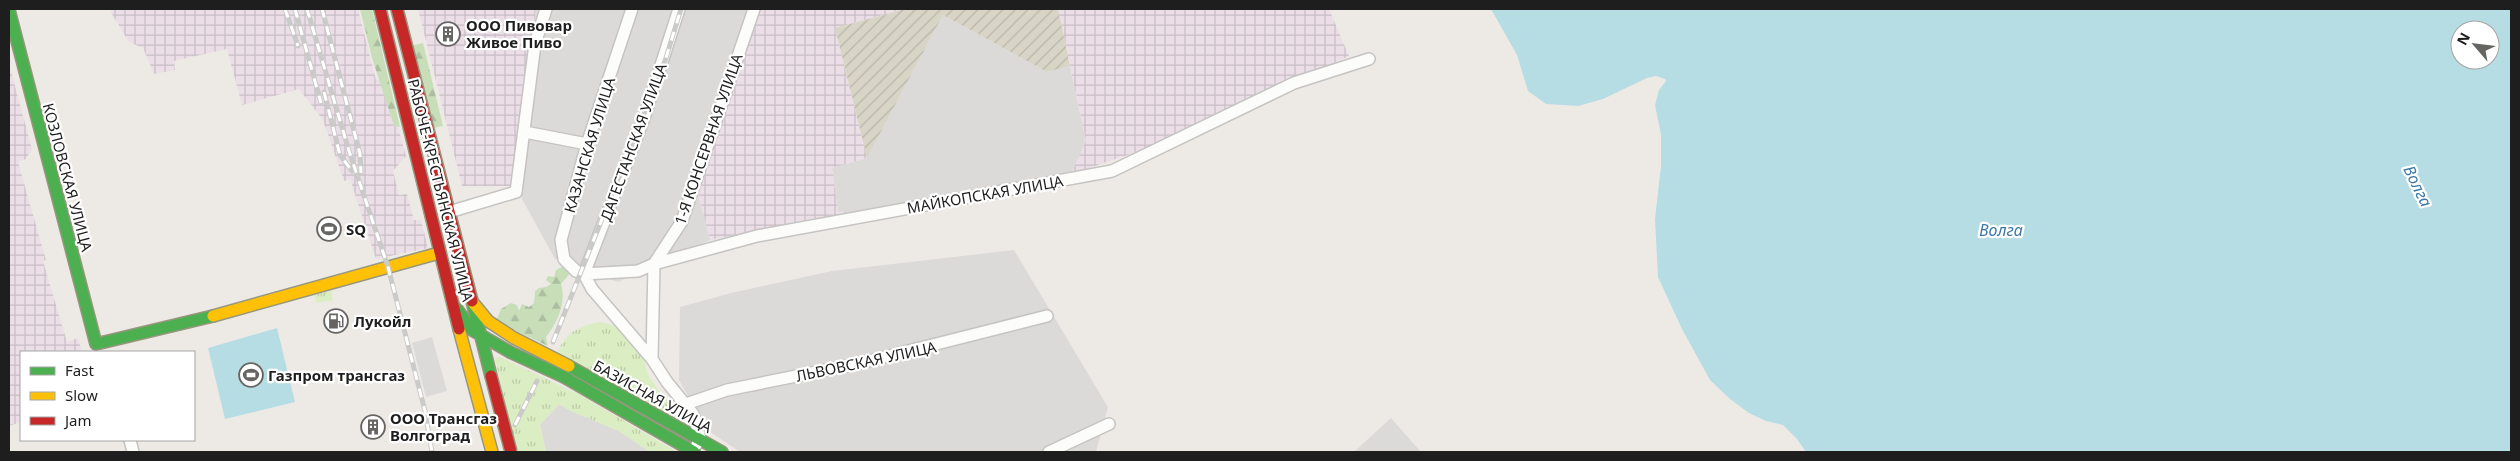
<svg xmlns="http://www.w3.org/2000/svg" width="2520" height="461" font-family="'Noto Sans',sans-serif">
<defs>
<pattern id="industrial-grid" width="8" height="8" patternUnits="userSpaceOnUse" patternTransform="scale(1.25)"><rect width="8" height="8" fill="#ebdee7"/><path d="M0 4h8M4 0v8" fill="none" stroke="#c9bec6"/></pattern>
<pattern id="construction-furrows" width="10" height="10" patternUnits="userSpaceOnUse" patternTransform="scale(1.25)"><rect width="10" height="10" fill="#d8d5c7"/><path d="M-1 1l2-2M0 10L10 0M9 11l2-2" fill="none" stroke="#b9b6aa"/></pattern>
<pattern id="grass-tufts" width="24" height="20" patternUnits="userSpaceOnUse" patternTransform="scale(1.25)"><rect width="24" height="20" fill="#dbedc2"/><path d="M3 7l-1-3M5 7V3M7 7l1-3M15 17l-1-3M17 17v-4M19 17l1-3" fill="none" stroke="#bccba6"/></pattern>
<pattern id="forest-firs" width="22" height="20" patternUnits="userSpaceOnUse" patternTransform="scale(1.25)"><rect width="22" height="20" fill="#c8deb9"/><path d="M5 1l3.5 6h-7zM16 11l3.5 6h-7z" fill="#abbe9f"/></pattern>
</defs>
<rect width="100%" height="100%" fill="#edeae6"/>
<path fill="#dcdad8" d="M 536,9 L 761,9 L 698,193 L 710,240 L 618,282 L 555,259 L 515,186 Z
M 943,15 L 1047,72 L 1070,66 L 1086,142 L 1071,174 L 845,216 L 838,212 L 832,168 L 867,158 Z
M 1014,250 L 1108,407 L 1096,452 L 740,452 L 707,430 L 679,380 L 680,307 L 731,293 L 832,271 Z
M 559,404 L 571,411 L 619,431 L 650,452 L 546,452 L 540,425 Z"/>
<path fill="url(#industrial-grid)" d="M 115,9 L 358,9 L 376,80 L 385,80 L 406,156 L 393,171 L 399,195 L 407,194 L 414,220 L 421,220 L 428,248 L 376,259 L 350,179 L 344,181 L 323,120 L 299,89 L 242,105 L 227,49 L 174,61 L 175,70 L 154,74 L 143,48 L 129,42 L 110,11 Z
M 418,9 L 536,9 L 515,186 L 462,186 Z
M 761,9 L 905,9 L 835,28 L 867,158 L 832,168 L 838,212 L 845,211 L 845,216 L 710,240 L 698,193 Z
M 1058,9 L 1329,9 L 1349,56 L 1146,149 L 1071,174 L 1086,141 Z
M 9,64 L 32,149 L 26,159 L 18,162 L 46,260 L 43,261 L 67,342 L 78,338 L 82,352 L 21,352 L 21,422 L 9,426 Z"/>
<path fill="#dbdad8" d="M 432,337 L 447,391 L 426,397 L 412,343 Z
M 1391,418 L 1421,452 L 1354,452 Z"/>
<path fill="url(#construction-furrows)" d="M 905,9 L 1058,9 L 1070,66 L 1047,72 L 943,15 L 867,158 L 835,28 Z"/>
<path fill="url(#grass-tufts)" d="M 331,291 L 333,300 L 317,303 L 314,295 Z
M 600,322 L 618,326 L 644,355 L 647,373 L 660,393 L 685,413 L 685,420 L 681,421 L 558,352 C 565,332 580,326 600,322 Z
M 500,357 L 580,395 L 677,452 L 650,452 L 619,431 L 571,411 L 559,404 L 540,425 L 546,452 L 516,452 L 495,358 Z"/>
<path fill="url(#forest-firs)" d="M 360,9 L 372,9 L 400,127 L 394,126 L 372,58 Z
M 423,43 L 443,126 L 429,129 L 410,46 Z
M 565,265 L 572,271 L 561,284 C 567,302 557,323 546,337 L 548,346 L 514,330 L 497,319 L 501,309 L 511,303 L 517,305 L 519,311 L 522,304 L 529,307 L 534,303 L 535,291 L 539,288 L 546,287 L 551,284 L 546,280 L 548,276 L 554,277 L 556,270 Z"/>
<path fill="#b6dde3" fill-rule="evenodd" d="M 1491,9 L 2511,9 L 2511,452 L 1806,452 L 1797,439 L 1783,425 L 1766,421 L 1749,413 L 1730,399 L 1710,380 L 1682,329 L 1658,277 L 1655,219 L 1661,166 L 1661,135 L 1655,105 L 1659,90 L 1666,81 L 1665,79 L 1656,76 L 1647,78 L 1603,99 L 1578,106 L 1546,104 L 1528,91 L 1517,55 ZM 2460,30 L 2490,30 L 2490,60 L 2460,60 Z
M 277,328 L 295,402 L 225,419 L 208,348 Z"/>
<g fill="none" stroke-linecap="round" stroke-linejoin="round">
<g stroke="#c5c4c2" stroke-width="14">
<path id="street" d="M 632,9 L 587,144 L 561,240 L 564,259 L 576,271 L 584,274 L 638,271 L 654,264 L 757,236 L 1112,171 L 1294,83 L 1369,59
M 525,132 L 587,144
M 449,212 L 516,192 L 535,44 L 546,9
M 584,274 L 644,118 L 679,9
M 584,274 L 592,289 L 652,359 L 667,382 L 693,414 L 700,438 L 697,444
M 652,359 L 654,264 L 682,221 L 754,9
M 686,404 L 727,390 L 861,363 L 1047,316
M 130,440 L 133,452
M 1049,452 L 1109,424"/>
</g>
<g stroke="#97977e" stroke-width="14">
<path id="fast" d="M 9,10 L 96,344 L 213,316
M 472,301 L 491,376
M 457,309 L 472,330 L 510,352
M 569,366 L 722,452
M 564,377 L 694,452"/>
</g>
<g stroke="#97977e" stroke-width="14">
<path id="slow" d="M 474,304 L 488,321 L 514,338
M 213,316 L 439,253
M 459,329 L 492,452"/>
</g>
<g stroke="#97977e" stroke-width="14">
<path id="jam" d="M 380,9 L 459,329
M 397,9 L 472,301"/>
</g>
<use href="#street" stroke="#fcfcfb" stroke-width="11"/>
<use href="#fast" stroke="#4caf50" stroke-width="11"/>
<use href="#slow" stroke="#ffc107" stroke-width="11"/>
<use href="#jam" stroke="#c62828" stroke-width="11"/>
<g stroke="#cacac9" stroke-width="5">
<path id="rail" d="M 285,9 L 298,46
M 295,9 L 321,103
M 307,9 L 349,151 L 388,267 L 425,411 L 432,452
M 322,9 L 360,154 L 361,173
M 324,92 L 340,155 L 352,171
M 553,342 L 665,61 L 681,9
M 515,425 L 537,381"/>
</g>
<use href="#rail" stroke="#fff" stroke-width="3" stroke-dasharray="9" stroke-linecap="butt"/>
<g stroke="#97977e" stroke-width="14" stroke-linecap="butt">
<path id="fast-bridge" d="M 510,352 L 564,377"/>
</g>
<g stroke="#97977e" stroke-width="14" stroke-linecap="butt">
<path id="slow-bridge" d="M 514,338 L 569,366"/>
</g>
<g stroke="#97977e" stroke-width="14" stroke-linecap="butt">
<path id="jam-bridge" d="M 491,376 L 511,452"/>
</g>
<use href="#fast-bridge" stroke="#4caf50" stroke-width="11"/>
<use href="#slow-bridge" stroke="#ffc107" stroke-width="11"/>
<use href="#jam-bridge" stroke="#c62828" stroke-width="11"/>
</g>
<defs>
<g id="building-ring" transform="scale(1.25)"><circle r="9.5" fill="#fff" stroke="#666564" stroke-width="1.5"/><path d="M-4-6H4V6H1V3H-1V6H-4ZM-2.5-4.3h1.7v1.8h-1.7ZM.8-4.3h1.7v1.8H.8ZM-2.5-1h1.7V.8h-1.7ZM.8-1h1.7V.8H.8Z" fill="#666564"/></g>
<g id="stadium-ring" transform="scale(1.25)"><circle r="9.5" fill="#fff" stroke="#666564" stroke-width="1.5"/><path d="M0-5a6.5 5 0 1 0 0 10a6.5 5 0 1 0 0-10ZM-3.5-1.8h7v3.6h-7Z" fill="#666564"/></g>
<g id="fuel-ring" transform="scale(1.25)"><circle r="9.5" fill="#fff" stroke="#666564" stroke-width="1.5"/><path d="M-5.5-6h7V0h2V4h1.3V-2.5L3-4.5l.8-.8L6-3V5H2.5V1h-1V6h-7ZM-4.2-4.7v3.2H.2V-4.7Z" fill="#666564"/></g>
</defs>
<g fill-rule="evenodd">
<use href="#building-ring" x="448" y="34"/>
<use href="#stadium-ring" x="329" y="229"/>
<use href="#fuel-ring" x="336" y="321"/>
<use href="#stadium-ring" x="251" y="375"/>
<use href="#building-ring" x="373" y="427"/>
</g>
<g text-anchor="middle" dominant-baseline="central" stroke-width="4.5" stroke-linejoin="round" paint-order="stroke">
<g font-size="15" font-weight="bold" fill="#1e1e1e" stroke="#fff" text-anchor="start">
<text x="466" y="25">ООО Пивовар<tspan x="466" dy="17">Живое Пиво</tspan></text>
<text x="346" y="229">SQ</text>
<text x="354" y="321">Лукойл</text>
<text x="268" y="375">Газпром трансгаз</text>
<text x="390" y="418">ООО Трансгаз<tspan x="390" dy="17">Волгоград</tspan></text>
</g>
<g font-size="15" fill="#1e1e1e" stroke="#fff">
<text transform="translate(708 139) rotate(-71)">1-Я КОНСЕРВНАЯ УЛИЦА</text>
<text transform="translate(633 142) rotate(-70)">ДАГЕСТАНСКАЯ УЛИЦА</text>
<text transform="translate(589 145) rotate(-73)">КАЗАНСКАЯ УЛИЦА</text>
<text transform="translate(68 177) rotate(75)">КОЗЛОВСКАЯ УЛИЦА</text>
<text transform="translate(441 190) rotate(76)">РАБОЧЕ-КРЕСТЬЯНСКАЯ УЛИЦА</text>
<text transform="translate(985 194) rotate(-10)">МАЙКОПСКАЯ УЛИЦА</text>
<text transform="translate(866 361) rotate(-12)">ЛЬВОВСКАЯ УЛИЦА</text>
<text transform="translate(653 396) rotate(29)">БАЗИСНАЯ УЛИЦА</text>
</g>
<g font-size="16" font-style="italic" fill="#3c78a7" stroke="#fff">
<text transform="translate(2418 186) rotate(64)">Волга</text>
<text x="2001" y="230">Волга</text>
</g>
</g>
<rect width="2520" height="461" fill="none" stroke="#1e1e1e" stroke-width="20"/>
<rect x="20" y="351" width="175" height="90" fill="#ffffff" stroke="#a5a5a5"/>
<rect x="30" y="367" width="25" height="8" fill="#4caf50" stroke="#a5a5a5"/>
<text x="65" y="376" font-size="15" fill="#1e1e1e">Fast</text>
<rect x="30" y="392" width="25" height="8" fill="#ffc107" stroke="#a5a5a5"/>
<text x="65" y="401" font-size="15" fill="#1e1e1e">Slow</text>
<rect x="30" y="417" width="25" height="8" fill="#c62828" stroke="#a5a5a5"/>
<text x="65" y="426" font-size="15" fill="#1e1e1e">Jam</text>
<g transform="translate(2475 45) rotate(298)"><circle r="24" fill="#ffffff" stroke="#a5a5a5"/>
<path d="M0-4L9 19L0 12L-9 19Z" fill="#666564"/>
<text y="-8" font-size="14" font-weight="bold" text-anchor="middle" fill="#1e1e1e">N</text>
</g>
</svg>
